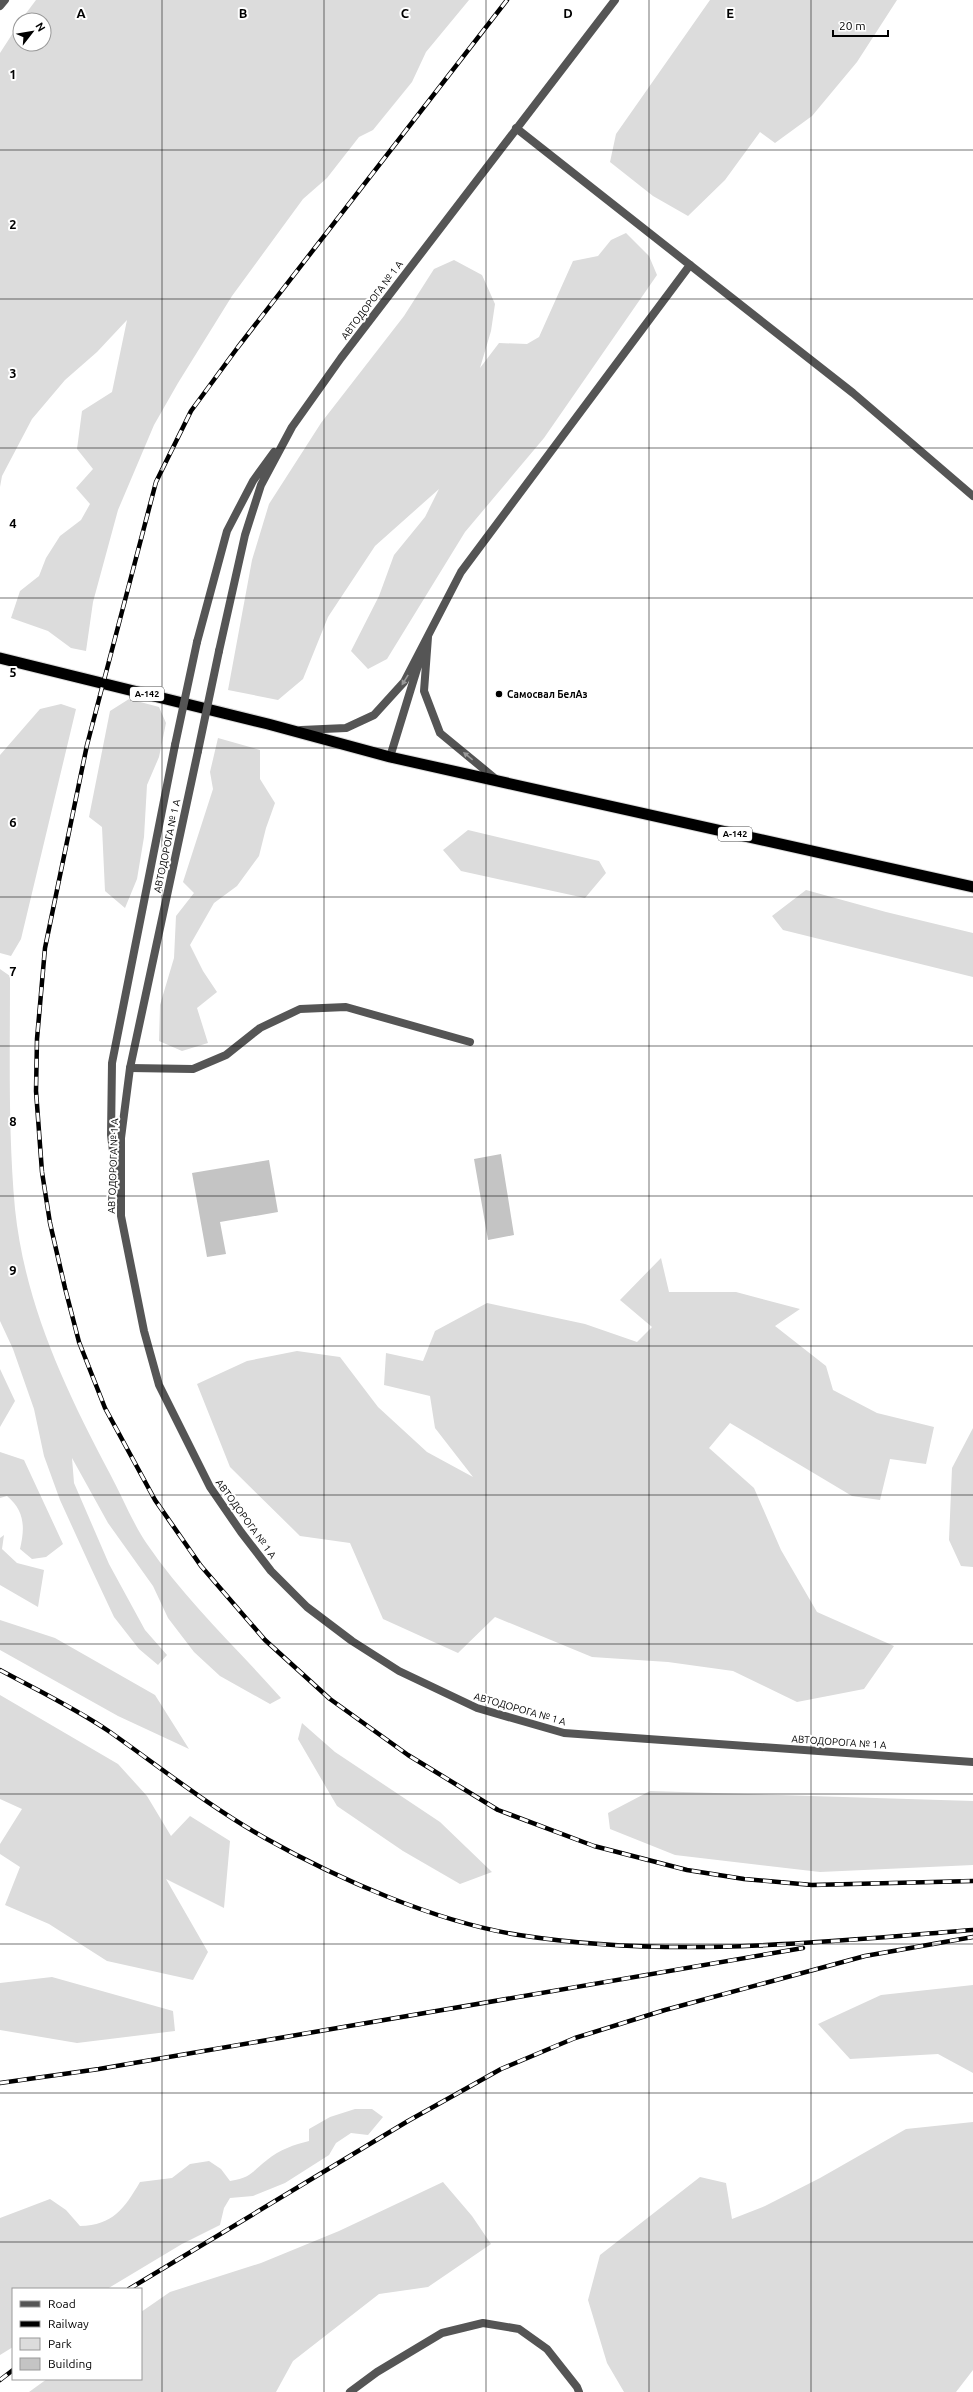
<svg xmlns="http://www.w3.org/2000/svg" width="973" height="2392" font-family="Ubuntu,sans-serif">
<rect width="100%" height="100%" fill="#fff"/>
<path fill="#dcdcdc" d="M 36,0 L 469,0 L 426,52 L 412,82 L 373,130 L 359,137 L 327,178 L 303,199 L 232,296 L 178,383 L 154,425 L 118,510 L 93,602 L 86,651 L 71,648 L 48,631 L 11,618 L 20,591 L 39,576 L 46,558 L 60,536 L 81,520 L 90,504 L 76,488 L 93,469 L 77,449 L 82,411 L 112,392 L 127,320 L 97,352 L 65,380 L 32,419 L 2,476 L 0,487 L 0,53 L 20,22 L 20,44 L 44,44 L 44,20 L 21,20 Z
M 710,0 L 897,0 L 857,62 L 812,116 L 775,143 L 760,132 L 725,180 L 688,216 L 653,196 L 610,162 L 616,134 Z
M 626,233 L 649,256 L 657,275 L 544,438 L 465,532 L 387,659 L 368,669 L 351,651 L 379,596 L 394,555 L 425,517 L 439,489 L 375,546 L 328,617 L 303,679 L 278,700 L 228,690 L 252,560 L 269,504 L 321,423 L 404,316 L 434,269 L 454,260 L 482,275 L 495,304 L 491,331 L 480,368 L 499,343 L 527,344 L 539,337 L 573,261 L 598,256 L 611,240 Z
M 129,699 L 159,707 L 166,723 L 159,757 L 147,785 L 144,837 L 137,879 L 125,908 L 105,891 L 102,827 L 89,817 L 110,711 Z
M 61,704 L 76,709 L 21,939 L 11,956 L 0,953 L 0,755 L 40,709 Z
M 218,738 L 260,750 L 260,779 L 275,803 L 266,828 L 259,856 L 237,886 L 214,903 L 190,945 L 203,971 L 217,992 L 197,1008 L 208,1043 L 182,1051 L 159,1041 L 160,1005 L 174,958 L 176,916 L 194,893 L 183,882 L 213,789 L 210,772 Z
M 468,830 L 599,861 L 606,873 L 585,898 L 461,871 L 443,850 Z
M 806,890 L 886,912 L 973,933 L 973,977 L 783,930 L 772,916 Z
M 0,969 L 10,976 C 10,1054 8,1131 15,1209 C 25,1304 65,1389 109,1472 C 122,1496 132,1522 147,1544 C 186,1601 236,1647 281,1698 L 270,1704 L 220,1676 L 194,1652 L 168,1618 L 153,1586 L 108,1523 L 72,1458 L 74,1483 L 109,1564 L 145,1630 L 167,1655 L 158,1665 L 139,1649 L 114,1617 L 91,1568 L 60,1500 L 44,1456 L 34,1409 L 13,1349 L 0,1321 Z
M 661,1258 L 669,1292 L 736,1292 L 800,1309 L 775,1326 L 826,1366 L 833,1390 L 877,1413 L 934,1427 L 926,1464 L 890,1459 L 880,1500 L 852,1496 L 730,1423 L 709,1448 L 754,1488 L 781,1550 L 817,1612 L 894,1646 L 864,1689 L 797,1702 L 733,1671 L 668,1662 L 592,1657 L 495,1617 L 458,1653 L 383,1619 L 350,1543 L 300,1536 L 230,1467 L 197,1384 L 247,1361 L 297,1351 L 340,1357 L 378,1407 L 427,1452 L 473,1477 L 435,1428 L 430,1396 L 384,1385 L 386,1353 L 423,1361 L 435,1331 L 487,1303 L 585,1324 L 637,1342 L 652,1327 L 620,1300 Z
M 0,1369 L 15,1401 L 0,1427 Z
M 973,1428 L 973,1567 L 961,1566 L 949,1540 L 952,1468 Z
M 0,1452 L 24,1460 L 63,1544 L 46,1557 L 32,1559 L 20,1549 C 25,1528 25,1511 7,1496 L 0,1498 Z
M 4,1535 L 2,1549 L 17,1563 L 44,1570 L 38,1607 L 0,1585 L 0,1538 Z
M 0,1620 L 55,1638 L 155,1695 L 189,1749 L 118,1716 L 0,1650 Z
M 0,1695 L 118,1764 L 147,1796 L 171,1836 L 190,1816 L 230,1841 L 224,1908 L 166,1879 L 208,1952 L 193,1980 L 107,1961 L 49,1924 L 5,1905 L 20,1867 L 0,1854 L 0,1844 L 22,1809 L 0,1799 Z
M 302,1723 L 335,1752 L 440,1822 L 492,1872 L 460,1884 L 403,1851 L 337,1806 L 298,1739 Z
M 650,1791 L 973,1801 L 973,1865 L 820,1872 L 675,1855 L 610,1829 L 608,1813 Z
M 52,1977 L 173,2011 L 175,2031 L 77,2043 L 0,2030 L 0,1983 Z
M 973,1985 L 973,2073 L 938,2054 L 850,2059 L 818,2024 L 881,1995 Z
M 355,2109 L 372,2109 L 383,2117 L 368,2135 L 351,2133 L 336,2143 L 329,2155 L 285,2183 L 253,2196 L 230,2198 L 224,2208 L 220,2225 L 182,2244 L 107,2289 L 13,2289 L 13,2347 L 0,2355 L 0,2218 L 50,2199 L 66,2210 L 80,2226 C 113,2225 124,2209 140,2182 L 172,2178 L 190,2164 L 209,2161 L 221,2169 L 230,2181 C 252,2178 251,2172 267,2160 C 280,2149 294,2145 309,2141 L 309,2129 L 330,2117 Z
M 973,2122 L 973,2370 L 956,2392 L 624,2392 L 607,2363 L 588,2300 L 600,2255 L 700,2177 L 726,2183 L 732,2219 L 765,2206 L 820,2178 L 906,2129 Z
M 443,2182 L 472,2216 L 491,2244 L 428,2287 L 379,2294 L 293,2361 L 276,2392 L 29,2392 L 47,2379 L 141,2379 L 141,2312 L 170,2292 L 261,2263 L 339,2231 Z"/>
<path fill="#c4c4c4" d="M 501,1154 L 514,1235 L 488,1240 L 474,1159 Z
M 269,1160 L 278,1212 L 220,1222 L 226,1254 L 207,1257 L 192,1173 Z"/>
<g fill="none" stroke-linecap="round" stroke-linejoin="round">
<g stroke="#dbdbdb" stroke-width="13">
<path id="trunk" d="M 0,658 L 268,724 L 390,757 L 973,887"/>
</g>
<path stroke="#555" stroke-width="8" d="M 690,265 L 853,393 L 973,496
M 130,1068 L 193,1069 L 226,1055 L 260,1028 L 300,1009 L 346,1007 L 470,1042
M 350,2392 L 377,2372 L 442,2333 L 483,2323 L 519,2329 L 547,2349 L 577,2387 L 579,2392"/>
<path stroke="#555" stroke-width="8" d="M 428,637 L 424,691 L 440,733 L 497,780
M 197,642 L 227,531 L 253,481 L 274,452
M 219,651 L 245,535 L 261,485 L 292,427 L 341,358 L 615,0
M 301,730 L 346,728 L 374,715 L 404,682 L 461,572 L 690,265 L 516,128
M 198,751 L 130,1068 L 121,1138 L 121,1216 L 144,1331 L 159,1385 L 210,1487 L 241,1532 L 271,1571 L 307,1607 L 352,1641 L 399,1671 L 477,1708 L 564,1733 L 973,1762
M 390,757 L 421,656
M 117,1184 L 111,1135 L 112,1063 L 175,745"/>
<path stroke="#555" stroke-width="8" d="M 0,6 L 5,0"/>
<use href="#trunk" stroke="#000" stroke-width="11"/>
<g stroke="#000" stroke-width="4.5">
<path id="rail" d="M 507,0 L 238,347 L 191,411 L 156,482 L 87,745 L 45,948 L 37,1039 L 36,1091 L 42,1172 L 50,1223 L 65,1288 L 79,1342 L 105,1408 L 155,1500 L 201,1566 L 265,1640 L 330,1699 L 408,1755 L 498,1810 L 594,1846 L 687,1870 L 744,1879 L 812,1885 L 973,1881
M 0,1670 C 37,1690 75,1708 110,1732 C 161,1768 210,1807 265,1838 C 338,1879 436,1922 519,1935 C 672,1959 820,1942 973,1930
M 0,2083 L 99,2069 L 803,1948
M 129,2289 L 408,2121 L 501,2069 L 575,2038 L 665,2010 L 865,1956 L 973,1937
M 0,2380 L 13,2370"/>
</g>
<use href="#rail" stroke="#fff" stroke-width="3" stroke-dasharray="9" stroke-linecap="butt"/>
<path stroke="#555" stroke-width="8" d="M 175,745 L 197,642
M 198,751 L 219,651"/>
</g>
<defs><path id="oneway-solid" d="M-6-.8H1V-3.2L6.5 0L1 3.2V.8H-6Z"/></defs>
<g fill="#999">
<use href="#oneway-solid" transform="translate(405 680) rotate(122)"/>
<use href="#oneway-solid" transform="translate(468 756) rotate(-141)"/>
</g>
<path fill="none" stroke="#000" stroke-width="1" stroke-opacity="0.55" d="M 162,0 L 162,2392M 324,0 L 324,2392M 486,0 L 486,2392M 649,0 L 649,2392M 811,0 L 811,2392M 0,150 L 973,150M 0,299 L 973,299M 0,448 L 973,448M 0,598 L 973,598M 0,748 L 973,748M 0,897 L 973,897M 0,1046 L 973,1046M 0,1196 L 973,1196M 0,1346 L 973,1346M 0,1495 L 973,1495M 0,1644 L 973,1644M 0,1794 L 973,1794M 0,1944 L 973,1944M 0,2093 L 973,2093M 0,2242 L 973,2242"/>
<circle fill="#000" stroke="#fff" stroke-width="1.5" cx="499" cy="694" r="4"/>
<g text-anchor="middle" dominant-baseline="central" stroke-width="4" stroke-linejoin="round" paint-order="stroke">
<g fill="#fff" stroke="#4c4c4c" stroke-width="1">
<rect x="130" y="687" width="34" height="14" rx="3"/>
<rect x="718" y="827" width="34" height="14" rx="3"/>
</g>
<g font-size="9" font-weight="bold" fill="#000">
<text x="147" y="694">А-142</text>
<text x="735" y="834">А-142</text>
</g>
<g font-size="10" fill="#000" stroke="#fff">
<text transform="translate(372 300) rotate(-53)">АВТОДОРОГА № 1 А</text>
<text transform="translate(167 846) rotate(-78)">АВТОДОРОГА № 1 А</text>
<text transform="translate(113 1166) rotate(-88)">АВТОДОРОГА № 1 А</text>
<text transform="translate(246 1519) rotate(54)">АВТОДОРОГА № 1 А</text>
<text transform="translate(520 1709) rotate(16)">АВТОДОРОГА № 1 А</text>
<text transform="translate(839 1742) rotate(4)">АВТОДОРОГА № 1 А</text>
</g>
<g font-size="10" font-weight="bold" fill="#000" stroke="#fff" text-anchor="start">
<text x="507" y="694">Самосвал БелАз</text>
</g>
</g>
<g font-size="13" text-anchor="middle" font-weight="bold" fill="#000" stroke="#fff" stroke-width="4" stroke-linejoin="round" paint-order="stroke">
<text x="81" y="18">A</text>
<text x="243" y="18">B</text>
<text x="405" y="18">C</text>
<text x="568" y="18">D</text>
<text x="730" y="18">E</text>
<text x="13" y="79">1</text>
<text x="13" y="229">2</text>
<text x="13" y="378">3</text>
<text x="13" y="528">4</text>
<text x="13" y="677">5</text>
<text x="13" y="827">6</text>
<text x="13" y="976">7</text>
<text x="13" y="1126">8</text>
<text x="13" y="1275">9</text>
</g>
<rect x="12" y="2288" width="130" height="92" fill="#ffffff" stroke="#999999"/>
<rect x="20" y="2301" width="20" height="6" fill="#555555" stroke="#999999"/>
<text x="48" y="2308" font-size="12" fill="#000000">Road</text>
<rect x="20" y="2321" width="20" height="6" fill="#000000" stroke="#999999"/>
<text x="48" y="2328" font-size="12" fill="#000000">Railway</text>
<rect x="20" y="2338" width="20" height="12" fill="#dcdcdc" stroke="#999999"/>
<text x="48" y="2348" font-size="12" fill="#000000">Park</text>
<rect x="20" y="2358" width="20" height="12" fill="#c4c4c4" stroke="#999999"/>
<text x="48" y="2368" font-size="12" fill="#000000">Building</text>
<g transform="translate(32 32) rotate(59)"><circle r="19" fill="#ffffff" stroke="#999999"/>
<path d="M0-3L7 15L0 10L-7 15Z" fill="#000000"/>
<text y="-6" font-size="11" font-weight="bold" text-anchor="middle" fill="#000000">N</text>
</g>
<path d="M833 30v6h55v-6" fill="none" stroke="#000000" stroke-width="2"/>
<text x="839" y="30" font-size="12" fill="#000000" stroke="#ffffff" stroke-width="3" paint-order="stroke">20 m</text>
</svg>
